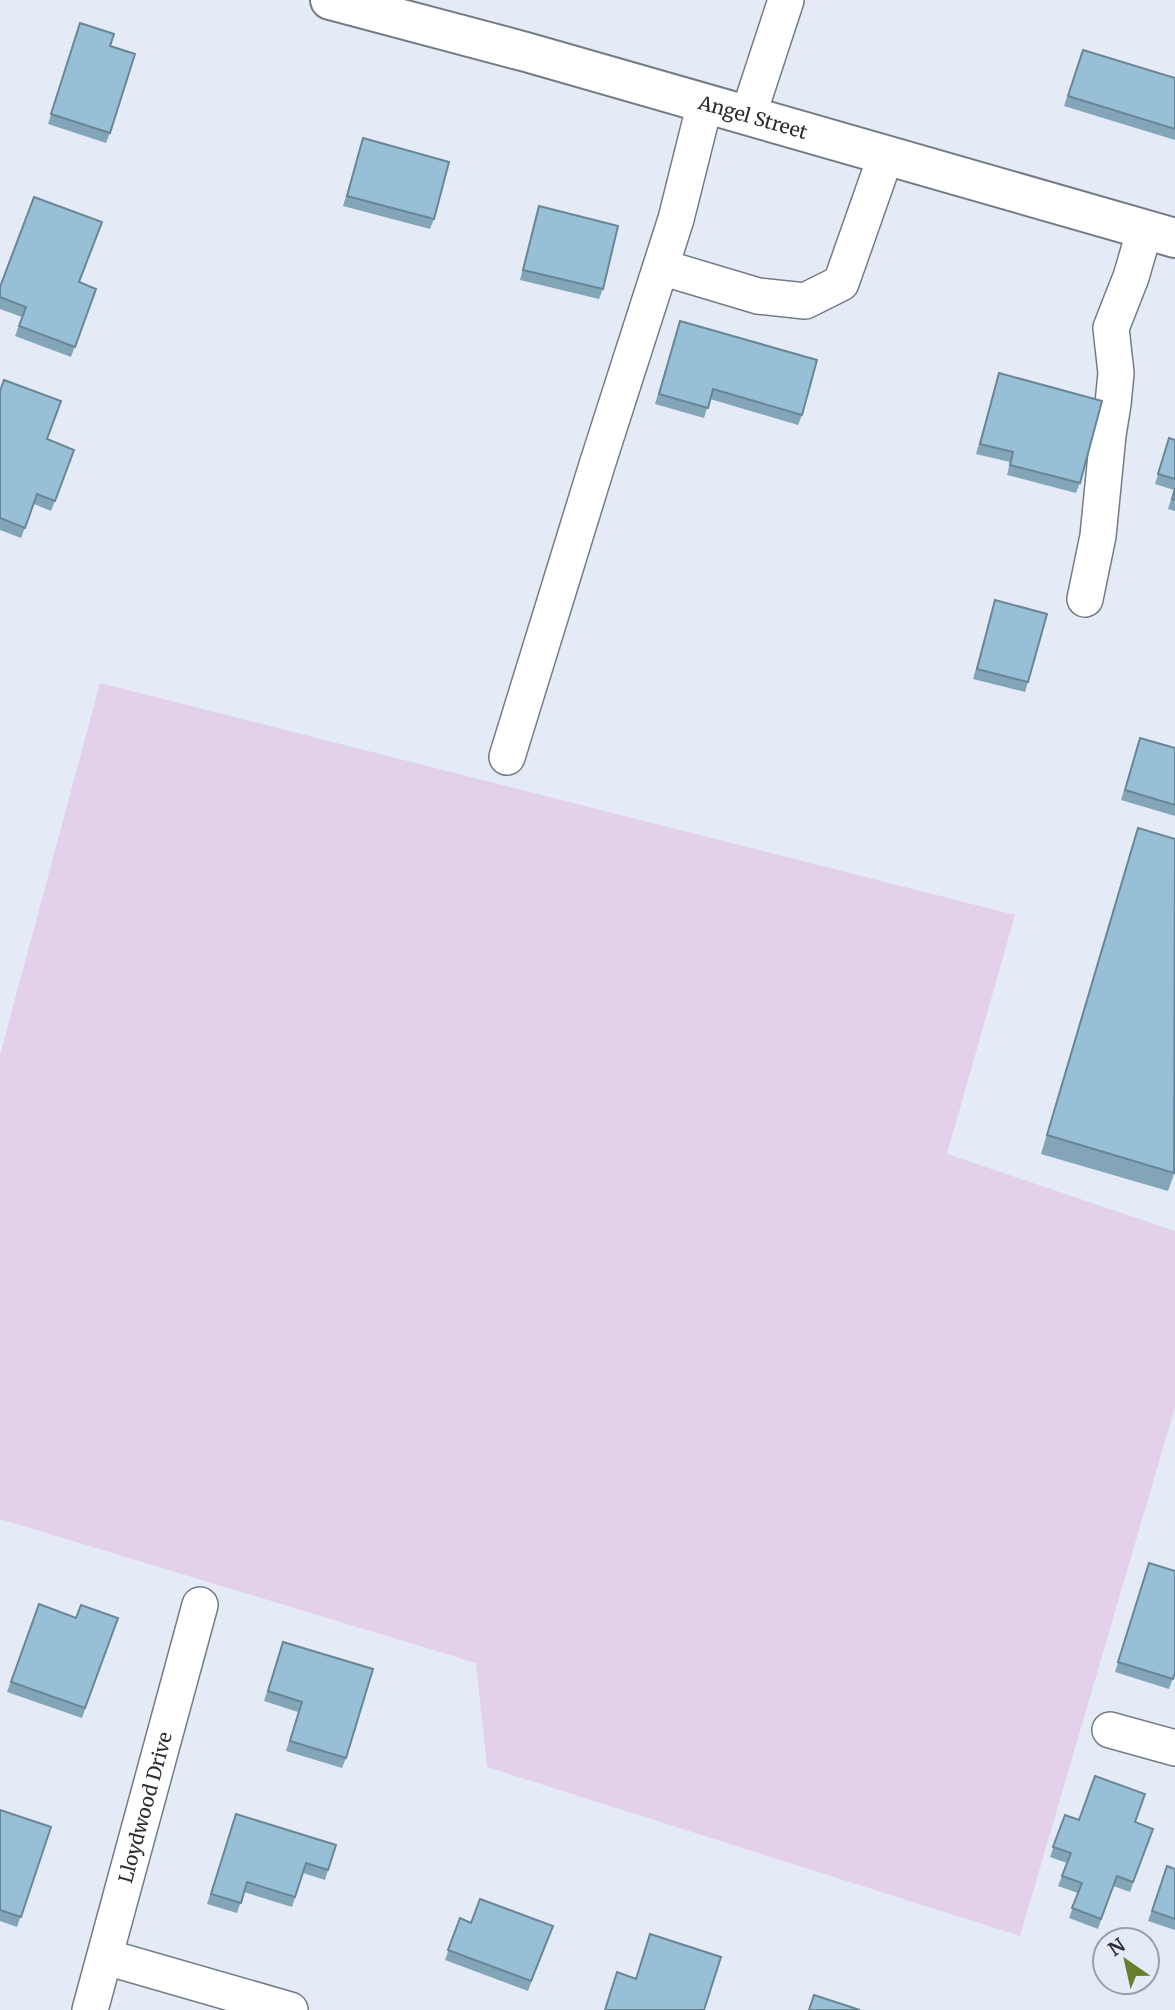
<svg xmlns="http://www.w3.org/2000/svg" width="1175" height="2010" font-family="Merriweather,serif">
<rect width="100%" height="100%" fill="#e4ebf7"/>
<path fill="#e3d0eb" d="M 100,683 L 1015,915 L 947,1154 L 1175,1231 L 1175,1407 L 1020,1936 L 487,1767 L 476,1663 L 0,1519 L 0,1055 Z"/>
<g fill="none" stroke-linecap="round" stroke-linejoin="round">
<g stroke="#747b85" stroke-width="38">
<g id="minor">
<path d="M 748,116 L 786,0"/>
<path d="M 661,267 L 758,296 L 805,301 L 841,283 L 886,155"/>
<path d="M 1085,599 L 1098,536 L 1108,435 L 1113,404 L 1116,373 L 1111,328 L 1131,277 L 1145,229"/>
<path d="M 507,757 L 597,465 L 676,219 L 705,103"/>
<path d="M 1110,1730 L 1175,1748"/>
<path d="M 106,1957 L 290,2010"/>
<path id="s1" d="M 90,2010 L 200,1605"/>
</g>
</g>
<g stroke="#747b85" stroke-width="42">
<g id="major">
<path id="s2" d="M 330,0 L 526,52 L 1175,238"/>
</g>
</g>
<use href="#minor" stroke="#fff" stroke-width="35"/>
<use href="#major" stroke="#fff" stroke-width="38"/>
</g>
<path fill="#82a5b8" d="M 77,33 L 110,133 L 106,143 L 48,124 Z
M 1079,60 L 1175,78 L 1175,140 L 1064,106 Z
M 363,139 L 434,219 L 430,229 L 343,206 Z
M 539,206 L 603,289 L 599,299 L 520,280 L 536,216 Z
M 79,282 L 96,289 L 71,357 L 15,336 L 22,317 L 0,309 L 0,287 Z
M 680,321 L 802,415 L 798,425 L 710,399 L 704,418 L 655,404 Z
M 999,373 L 1080,483 L 1076,493 L 1007,475 L 1010,462 L 976,454 Z
M 0,391 L 47,439 L 74,450 L 51,511 L 34,504 L 21,538 L 0,530 Z
M 1175,440 L 1175,511 L 1168,509 L 1174,490 L 1155,484 L 1166,448 Z
M 995,600 L 1028,682 L 1025,692 L 973,679 Z
M 1140,738 L 1175,748 L 1175,816 L 1121,800 Z
M 1138,828 L 1175,1171 L 1168,1191 L 1041,1154 L 1132,847 Z
M 1146,1573 L 1175,1673 L 1169,1689 L 1115,1672 Z
M 39,1604 L 76,1618 L 118,1618 L 82,1718 L 7,1692 Z
M 283,1642 L 346,1758 L 342,1768 L 286,1751 L 298,1712 L 264,1701 Z
M 0,1810 L 51,1827 L 17,1927 L 0,1921 Z
M 1065,1815 L 1079,1820 L 1135,1822 L 1153,1829 L 1130,1892 L 1113,1886 L 1098,1929 L 1069,1918 L 1078,1893 L 1058,1886 L 1067,1863 L 1050,1857 Z
M 233,1824 L 328,1870 L 325,1880 L 303,1873 L 292,1907 L 244,1892 L 237,1913 L 207,1904 Z
M 1167,1866 L 1175,1869 L 1175,1930 L 1148,1921 Z
M 460,1918 L 471,1923 L 553,1926 L 528,1991 L 445,1960 Z"/>
<path fill="#97c0d6" stroke="#6a8696" stroke-width="2" d="M 80,23 L 114,34 L 110,46 L 135,54 L 110,133 L 51,114 Z
M 1083,50 L 1175,78 L 1175,129 L 1068,96 Z
M 363,138 L 449,162 L 434,219 L 347,196 Z
M 34,197 L 102,222 L 79,282 L 96,289 L 75,347 L 19,326 L 26,307 L 0,297 L 0,287 Z
M 539,206 L 618,226 L 603,289 L 523,270 Z
M 680,321 L 817,360 L 802,415 L 713,389 L 708,408 L 659,394 Z
M 999,373 L 1102,401 L 1080,483 L 1010,465 L 1013,452 L 980,444 Z
M 4,380 L 61,401 L 47,439 L 74,450 L 55,501 L 37,494 L 25,528 L 0,518 L 0,391 Z
M 1169,438 L 1175,440 L 1175,479 L 1158,474 Z
M 1175,488 L 1175,500 L 1172,499 Z
M 995,600 L 1047,614 L 1028,682 L 977,669 Z
M 1140,738 L 1175,748 L 1175,805 L 1125,790 Z
M 1138,828 L 1175,839 L 1174,1173 L 1047,1135 Z
M 1149,1563 L 1175,1571 L 1175,1673 L 1173,1679 L 1118,1662 Z
M 39,1604 L 76,1618 L 81,1605 L 118,1618 L 85,1708 L 11,1682 Z
M 283,1642 L 373,1669 L 346,1758 L 290,1741 L 302,1702 L 268,1691 Z
M 1095,1776 L 1145,1794 L 1135,1822 L 1153,1829 L 1133,1882 L 1117,1876 L 1101,1919 L 1072,1908 L 1082,1883 L 1062,1876 L 1071,1853 L 1053,1847 L 1065,1815 L 1079,1820 Z
M 0,1810 L 51,1827 L 21,1917 L 0,1910 Z
M 236,1814 L 336,1845 L 328,1870 L 306,1863 L 295,1897 L 247,1882 L 241,1903 L 211,1894 Z
M 1167,1866 L 1175,1869 L 1175,1919 L 1152,1911 Z
M 480,1899 L 553,1926 L 531,1981 L 448,1950 L 460,1918 L 471,1923 Z
M 650,1934 L 721,1957 L 704,2010 L 605,2010 L 617,1972 L 636,1979 Z
M 814,1995 L 860,2010 L 809,2010 Z"/>
<g text-anchor="middle" dominant-baseline="central" stroke-width="5" stroke-linejoin="round" paint-order="stroke">
<g font-size="19" fill="#282b2f" stroke="#e4ebf7">
<text stroke="none"><textPath href="#s2" startOffset="439">Angel Street</textPath></text>
<text stroke="none"><textPath href="#s1" startOffset="210">Lloydwood Drive</textPath></text>
</g>
</g>
<g transform="translate(1126 1961) rotate(326)"><circle r="33" fill="#e4ebf7" stroke="#999ea7" stroke-width="2"/>
<path d="M0-5L12 26L0 18L-12 26Z" fill="#6a7d2d"/>
<text y="-10" font-size="19" font-weight="bold" text-anchor="middle" fill="#282b2f">N</text>
</g>
</svg>
